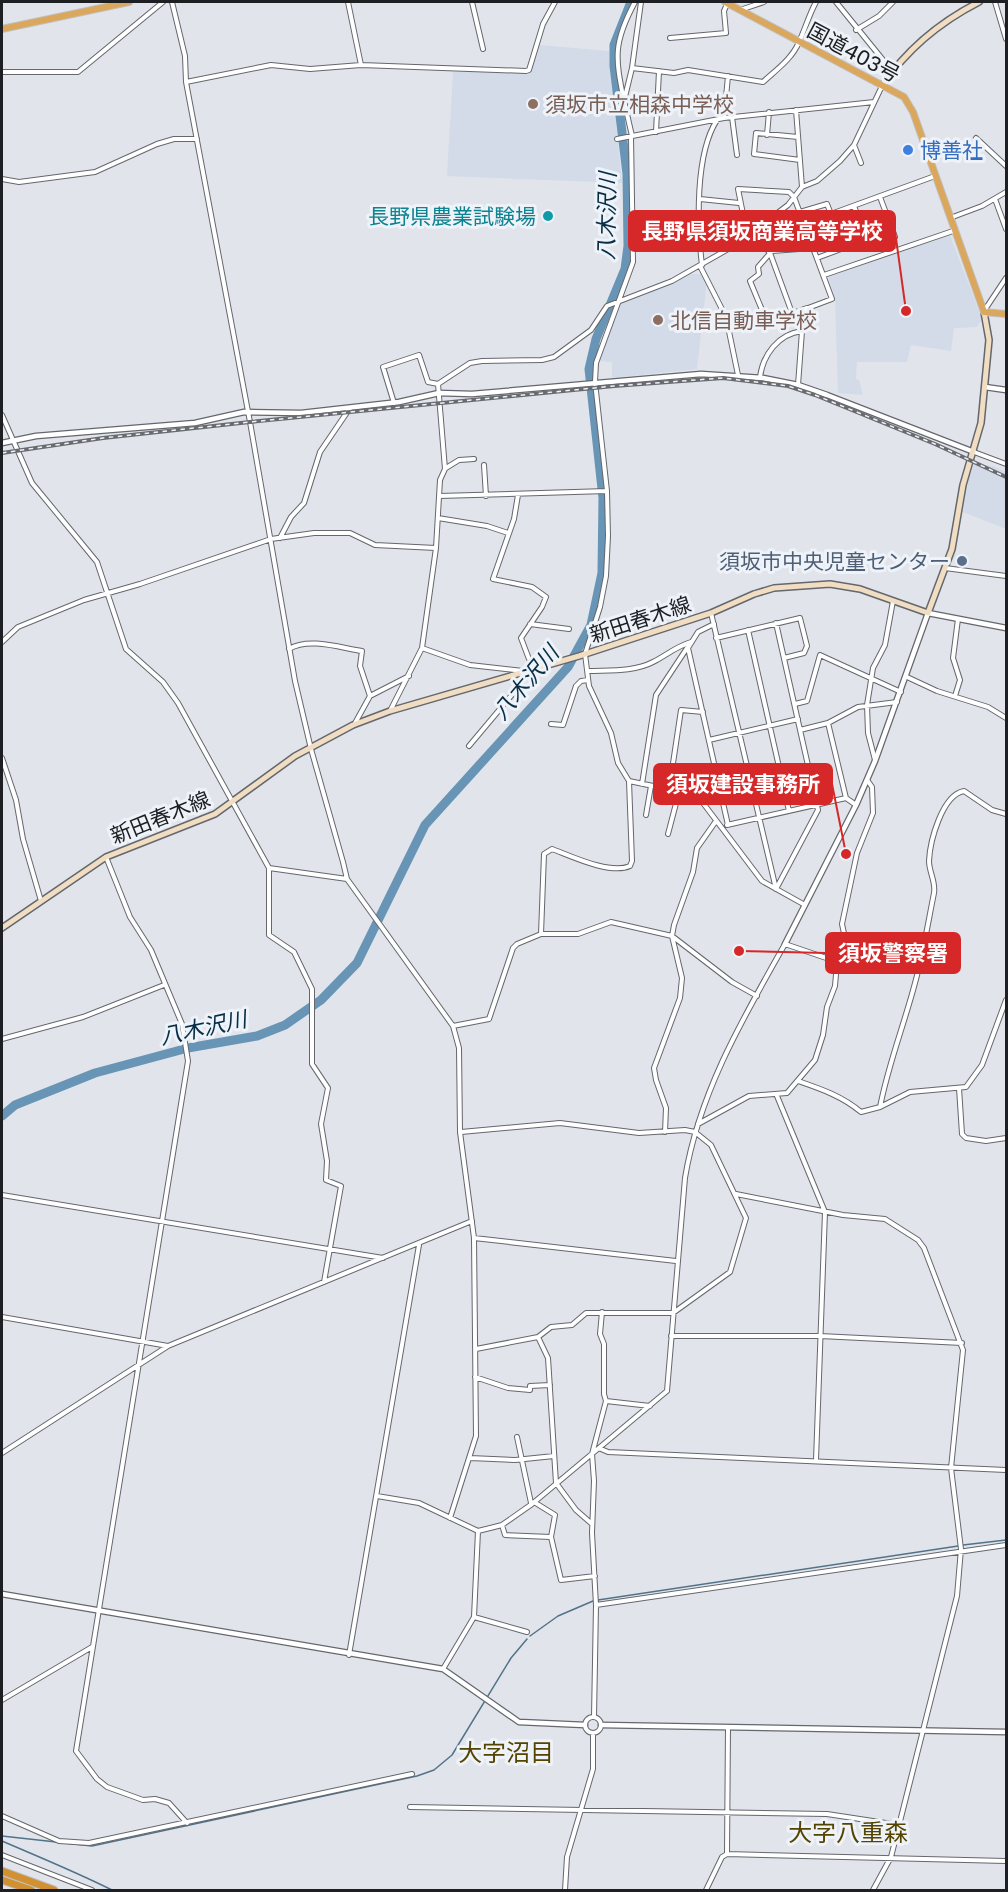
<svg xmlns="http://www.w3.org/2000/svg" width="1008" height="1892" font-family="'Golos Text','Noto Sans JP',sans-serif">
<rect width="100%" height="100%" fill="#e1e5eb"/>
<path fill="#d3dbe8" d="M 540,45 L 609,51 L 622,183 L 447,176 L 453,72 L 528,72 Z
M 950,235 L 982,319 L 977,327 L 954,328 L 951,351 L 911,345 L 907,362 L 857,362 L 856,379 L 859,380 L 863,395 L 838,393 L 835,299 L 828,276 Z
M 691,274 L 702,274 L 707,280 L 697,369 L 612,378 L 612,362 L 599,361 L 620,303 Z
M 974,464 L 993,466 L 1006,472 L 1006,529 L 963,512 L 968,481 Z"/>
<g fill="none" stroke-linecap="round" stroke-linejoin="round">
<path stroke="#527289" stroke-width="1.5" d="M 963,1545 L 1006,1540
M 598,1600 L 958,1546
M 530,1636 L 558,1616 L 593,1601
M 2,1836 L 92,1846 L 417,1776 L 434,1770 L 452,1755 L 511,1658 L 527,1639
M 2,1841 C 39,1857 76,1872 112,1890"/>
<path stroke="#6895b5" stroke-width="9" d="M 2,1116 L 15,1105 L 95,1073 L 188,1048 L 257,1036 L 285,1025 L 321,1000 L 357,963 L 425,825 L 568,667 L 591,625 L 602,573 L 603,498 L 589,369 L 596,339 L 625,269 L 628,246 L 627,174 L 614,66 L 614,45 L 631,2"/>
<g stroke="#64676d" stroke-width="6">
<path id="minor" d="M 172,2 L 185,56 L 186,82 L 250,422 L 295,681 L 311,749 L 343,862 L 347,879 L 453,1026 L 459,1048 L 460,1132 L 474,1238 L 476,1436 L 450,1518
M 348,2 L 361,65
M 472,2 L 483,49
M 641,2 L 632,68 L 674,73 L 688,70 L 763,82 C 776,70 792,59 799,42 C 805,29 809,15 816,2
M 836,2 L 892,71
M 995,2 L 1006,39
M 740,10 L 764,2
M 856,30 L 879,16 L 893,2
M 670,38 L 726,33 L 724,11 L 727,4
M 632,68 L 624,101 L 632,136
M 2,72 L 78,72 L 163,2
M 186,82 L 271,65 L 310,69 L 361,65 L 526,71 L 529,70 L 543,24 L 555,2
M 624,101 C 615,57 613,43 635,2
M 796,110 L 802,187
M 732,117 L 737,155
M 724,118 L 728,76
M 656,132 L 659,71
M 767,135 L 769,112
M 631,137 L 633,262 L 596,363 L 595,382 L 607,491 L 608,536 L 606,576 L 600,607 L 585,654 L 589,686 L 611,733 L 618,763 L 629,781 L 697,795 L 762,881 L 805,905
M 798,137 L 756,133 L 754,154 L 800,160
M 976,138 L 1006,166
M 617,139 L 724,118 L 874,102
M 854,145 L 861,163
M 2,179 L 19,182 L 95,172 L 157,144 L 174,139 L 197,139
M 880,197 L 895,237
M 700,199 L 739,203
M 995,199 L 1006,229
M 854,206 L 869,246
M 800,212 L 827,204 L 831,214
M 950,218 L 982,206 L 1006,192
M 806,229 L 832,220 L 831,214 L 935,176
M 811,243 L 850,230
M 817,258 L 857,243
M 702,265 C 697,225 695,154 717,120
M 700,266 L 726,317 L 738,375
M 824,275 L 953,231
M 807,308 L 767,322 L 750,281 L 759,274 L 758,267 L 772,251 L 813,248
M 984,311 L 1006,278
M 792,313 L 770,253 L 745,224 L 738,189 L 789,192 L 794,197 L 832,299 L 808,308 L 802,331 L 798,385
M 760,377 C 763,355 778,334 802,331
M 394,403 L 383,367 L 419,355 L 428,382 L 438,384 L 470,363 L 482,361 L 542,360 L 554,357 L 591,330 L 607,306 L 672,281 L 737,244 L 788,205 L 802,187 L 817,181 L 840,161 L 854,145 L 882,86
M 2,415 L 32,483 L 97,562 L 126,649 L 163,682 L 178,703 L 269,868 L 347,879
M 974,452 L 1006,464
M 484,465 L 486,496
M 446,468 L 459,460 L 474,459
M 518,495 L 514,519 L 493,579 L 532,587 L 546,597 L 542,607 L 521,638 L 529,659 L 540,666
M 439,496 L 607,491
M 438,518 L 487,526 L 508,533
M 280,538 L 291,517 L 304,503 L 320,452 L 350,408
M 945,568 L 1006,576
M 711,613 L 776,889
M 776,623 L 818,810 L 776,889
M 530,624 L 569,629
M 714,624 L 698,632 L 688,648 L 728,825
M 748,630 L 789,811
M 716,638 L 800,618 L 807,646 L 804,653 L 784,658
M 2,642 L 18,627 L 84,600 L 140,584 L 271,539 L 314,533 L 350,533 L 375,545 L 436,548
M 422,648 L 470,665 L 523,671 L 521,684 L 469,746
M 289,649 C 309,637 341,648 362,651 L 360,666 L 370,696
M 588,671 C 609,670 634,672 653,662 C 667,655 675,647 691,642
M 907,677 L 937,691 L 988,707 L 1006,718
M 955,696 L 960,680 L 953,658 L 958,619
M 795,704 L 807,701 L 820,655 L 901,692
M 390,711 L 422,648 L 436,548 L 440,480 L 445,469 L 438,384
M 828,723 L 858,707 L 897,702
M 551,724 L 563,725 L 576,686 L 581,681 L 588,680
M 354,725 L 370,696 L 409,676
M 800,730 L 828,723 L 846,798 L 856,805
M 709,740 L 798,719
M 2,758 L 16,800 L 23,839 L 41,901
M 875,760 L 868,733 L 867,705 L 873,668 L 885,645 L 893,601
M 642,784 L 656,695 L 687,648
M 669,790 L 681,710 L 703,712
M 692,794 L 693,791 L 719,785
M 646,815 L 651,786
M 727,825 L 846,798
M 668,834 L 679,792
M 106,857 L 130,917 L 151,950 L 182,1024 L 188,1061 L 76,1751 L 97,1779 L 107,1787 L 143,1800 L 155,1799 L 169,1803 L 187,1823
M 269,868 L 269,935 L 294,952 L 312,989 L 312,1064 L 328,1088 L 321,1124 L 327,1161 L 326,1180 L 341,1186 L 324,1282
M 541,934 L 544,854 L 552,849 C 571,856 610,875 630,866 L 632,861 L 629,781
M 453,1026 L 489,1019 L 513,948 L 517,944 L 541,934 L 578,934 L 611,922 L 672,936 L 732,982 L 757,996
M 2,1039 L 83,1017 L 164,985
M 798,1081 C 821,1089 842,1096 861,1112 L 880,1107 L 910,1092 L 966,1087 L 982,1065 L 1006,1000
M 959,1088 L 962,1134 L 966,1138 L 986,1141 L 1006,1138
M 777,1096 L 825,1212 L 816,1460
M 880,1107 C 888,1065 904,1025 915,983 C 923,954 928,923 934,893 C 936,882 929,872 929,861 C 930,841 942,795 964,791 L 992,810 L 1006,814
M 698,1124 L 749,1096 L 787,1093 L 815,1060 L 823,1035 L 827,1007 L 835,986 L 838,951 L 845,938 L 842,924 L 857,853 L 873,813 L 872,787 L 867,780
M 461,1132 L 560,1123 L 639,1133 L 685,1130 L 695,1132 L 711,1145 L 746,1218 L 730,1272 L 673,1313 L 586,1313 L 572,1325 L 551,1327 L 538,1337 L 476,1349
M 665,1132 L 666,1108 L 656,1080 L 654,1068 L 680,998 L 682,978 L 672,936 L 674,925 L 693,872 L 697,848 L 716,821
M 736,1194 L 843,1215 L 885,1219 L 918,1240 L 924,1248 L 963,1350 L 951,1468 L 961,1549 L 957,1596 L 891,1857 L 873,1890
M 2,1195 L 383,1258
M 474,1238 L 676,1261
M 2,1317 L 168,1346
M 671,1336 L 820,1336 L 962,1343
M 538,1337 L 548,1358 L 556,1483 L 576,1510 L 592,1524
M 475,1377 L 508,1388 L 530,1390 L 530,1386 L 550,1385
M 606,1401 L 650,1406
M 517,1437 L 531,1503
M 601,1449 L 608,1452 L 1006,1470
M 2,1453 L 168,1346 L 472,1221
M 470,1458 L 515,1460 L 554,1456
M 377,1496 L 419,1503 L 478,1531 L 502,1525 L 532,1504 L 667,1391 L 685,1178 C 699,1093 743,1018 785,944 L 838,962
M 534,1502 L 555,1515 L 551,1537
M 502,1525 L 505,1535 L 551,1537 L 561,1580 L 595,1576
M 596,1605 L 1006,1545
M 474,1617 L 527,1632
M 349,1655 L 419,1245
M 443,1669 L 474,1617 L 478,1531
M 2,1700 L 92,1647
M 594,1717 L 596,1605 L 592,1533 L 594,1481 L 592,1454 L 606,1401 L 604,1394 L 604,1344 L 600,1334 L 602,1312
M585 1725a8 8 0 1 1 16 0a8 8 0 1 1-16 0Z
M 410,1807 L 827,1814 L 899,1825
M 2,1816 L 59,1841 L 89,1843 L 412,1774
M 727,1854 L 1006,1861
M 2,1855 L 92,1890
M 565,1890 L 567,1857 L 593,1769 L 593,1733
M 706,1890 L 722,1857 L 727,1854 L 728,1727"/>
</g>
<g stroke="#64676d" stroke-width="7">
<path id="tertiary" d="M 985,387 L 1006,390
M 2,443 L 36,436 L 195,423 L 244,412 L 301,413 L 399,402 L 439,393 L 472,394 L 701,374 L 763,378 L 798,385 L 827,395 L 974,452
M 785,944 L 856,805 L 875,761 L 928,613 L 1006,628
M 2,1594 L 443,1669 L 519,1722 L 585,1725
M 601,1725 L 1006,1732"/>
</g>
<g stroke="#64676d" stroke-width="8">
<path id="secondary" d="M 882,86 C 907,49 940,22 979,2
M 2,928 L 106,857 L 215,814 L 295,756 L 353,725 L 390,711 L 579,656 L 711,613 L 754,594 L 774,588 L 830,584 L 860,589 L 928,613 L 952,549 L 963,485 L 981,423 L 989,340 L 984,312"/>
</g>
<g stroke="#c0c0c1" stroke-width="8">
<path id="trunk" d="M 725,2 L 904,97 L 913,112 L 984,312 L 1006,314
M 2,29 L 129,2"/>
</g>
<g stroke="#c0c0c1" stroke-width="9">
<path id="motorway" d="M 2,1871 L 54,1890
M 2,1880 L 31,1890"/>
</g>
<use href="#minor" stroke="#fff" stroke-width="4"/>
<use href="#tertiary" stroke="#fff" stroke-width="4.5"/>
<use href="#secondary" stroke="#f1dec2" stroke-width="5"/>
<use href="#trunk" stroke="#daa75c" stroke-width="6"/>
<use href="#motorway" stroke="#d19133" stroke-width="7"/>
<g stroke="#696b6f" stroke-width="4">
<path id="rail" d="M 2,453 L 103,438 L 250,422 L 614,386 L 723,378 L 788,386 L 815,395 L 935,444 L 1006,477"/>
</g>
<use href="#rail" stroke="#eef2f9" stroke-width="1.5" stroke-dasharray="4.5" stroke-linecap="butt"/>
</g>
<g fill="#8d6e63" stroke="#eef2f9" stroke-width="2">
<circle cx="533" cy="104" r="6"/>
<circle cx="658" cy="320" r="6"/>
</g>
<circle fill="#3f7fe0" stroke="#eef2f9" stroke-width="2" cx="908" cy="150" r="6"/>
<circle fill="#0f9aa8" stroke="#eef2f9" stroke-width="2" cx="548" cy="216" r="6"/>
<circle fill="#5c6f8a" stroke="#eef2f9" stroke-width="2" cx="962" cy="561" r="6"/>
<g text-anchor="middle" dominant-baseline="central" stroke-width="6" stroke-linejoin="round" paint-order="stroke">
<g font-size="21" fill="#1e1f22" stroke="#eef2f9">
<text transform="translate(854 52) rotate(28)">国道403号</text>
<text transform="translate(640 619) rotate(-18)">新田春木線</text>
<text transform="translate(160 817) rotate(-22)">新田春木線</text>
</g>
<g font-size="21" fill="#785e54" stroke="#eef2f9" text-anchor="start">
<text x="545" y="104">須坂市立相森中学校</text>
<text x="670" y="320">北信自動車学校</text>
</g>
<g font-size="21" fill="#366cbe" stroke="#eef2f9" text-anchor="start">
<text x="920" y="150">博善社</text>
</g>
<g font-size="21" fill="#0d838f" stroke="#eef2f9" text-anchor="end">
<text x="536" y="216">長野県農業試験場</text>
</g>
<g font-size="21" fill="#4e5e75" stroke="#eef2f9" text-anchor="end">
<text x="950" y="561">須坂市中央児童センター</text>
</g>
<g font-size="22" font-style="italic" fill="#072e45" stroke="#eef2f9">
<text transform="translate(606 216) rotate(-89)">八木沢川</text>
<text transform="translate(525 682) rotate(-50)">八木沢川</text>
<text transform="translate(203 1027) rotate(-12)">八木沢川</text>
</g>
<g font-size="24" fill="#544401" stroke="#eef2f9">
<text x="506" y="1751">大字沼目</text>
<text x="848" y="1831">大字八重森</text>
</g>
</g>
<path fill="none" stroke="#d62828" stroke-width="2" d="M906 311L895 231M846 854L832 784M739 951L826 953"/>
<g fill="#d62828" stroke="#eef2f9" stroke-width="2">
<circle cx="906" cy="311" r="6"/>
<circle cx="846" cy="854" r="6"/>
<circle cx="739" cy="951" r="6"/>
</g>
<g fill="#d62828" stroke="#d62828" stroke-width="2">
<rect x="629" y="211" width="266" height="40" rx="6"/>
<rect x="654" y="764" width="178" height="40" rx="6"/>
<rect x="826" y="933" width="134" height="40" rx="6"/>
</g>
<g font-size="22" text-anchor="middle" font-weight="bold" fill="#fff">
<text x="762" y="239">長野県須坂商業高等学校</text>
<text x="743" y="792">須坂建設事務所</text>
<text x="893" y="961">須坂警察署</text>
</g>
<rect width="1008" height="1892" fill="none" stroke="#1e1f22" stroke-width="6"/>
</svg>
